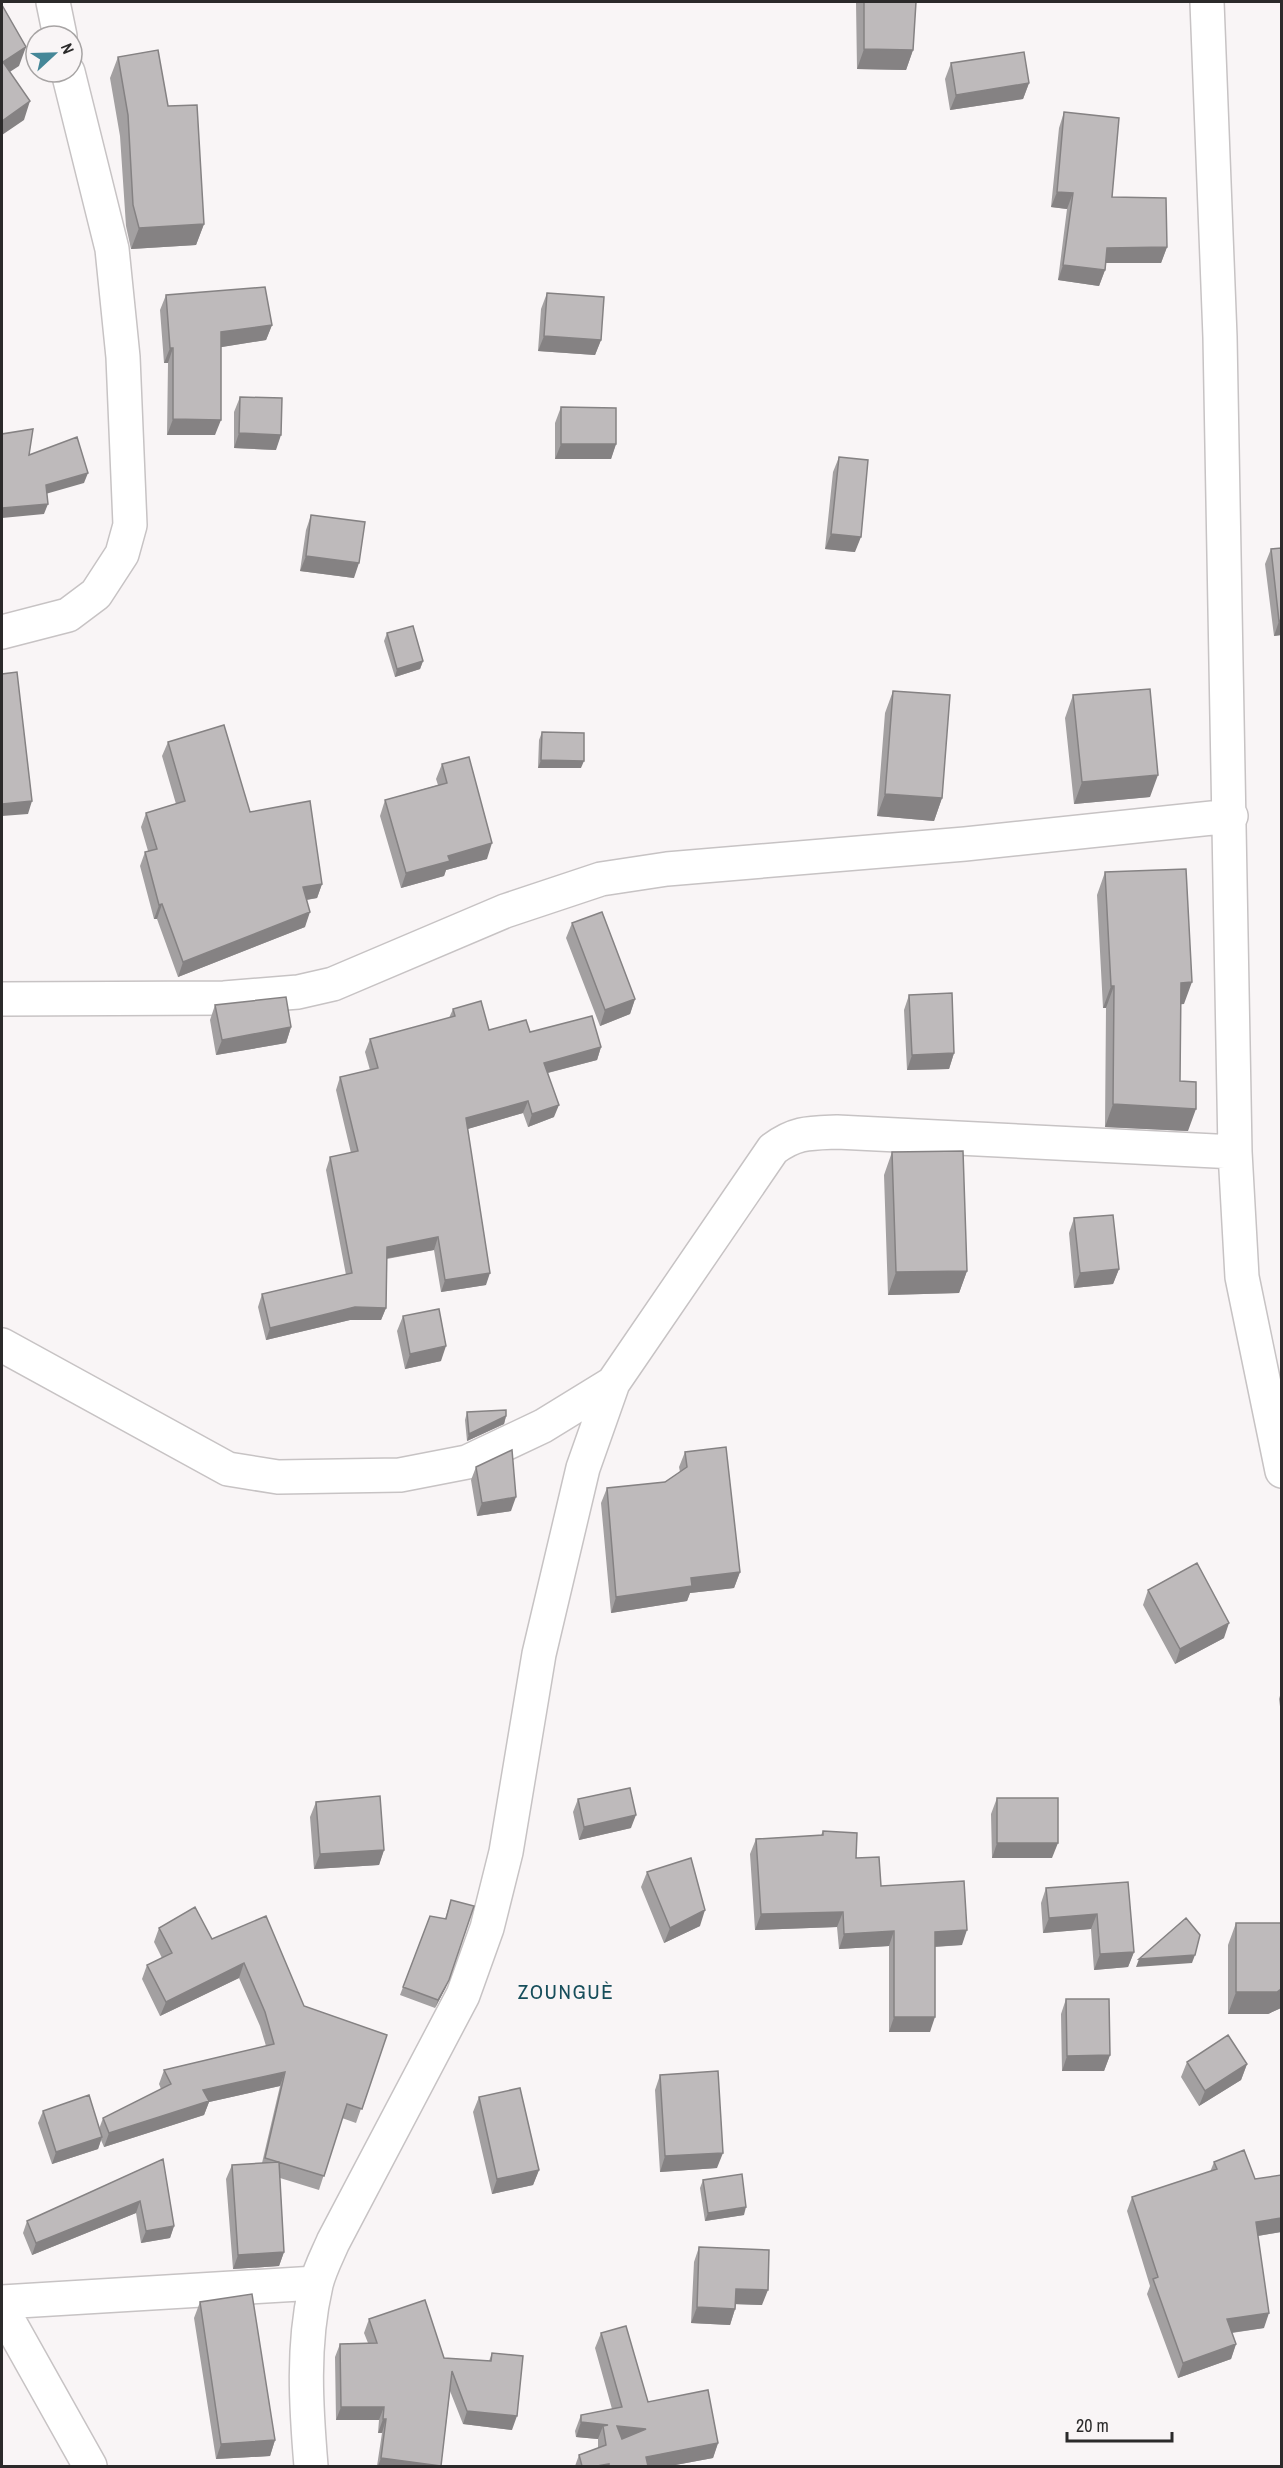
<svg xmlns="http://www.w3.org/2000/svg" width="1283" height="2468" font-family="'Archivo Narrow',sans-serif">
<rect width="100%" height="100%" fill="#f9f5f6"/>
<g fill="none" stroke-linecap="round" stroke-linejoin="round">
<g stroke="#c7c3c4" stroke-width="36">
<path id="minor" d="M 53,2 L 60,36
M 1207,2 L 1220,337 L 1235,1152 L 1242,1277 L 1282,1471
M 2,632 L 68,615 L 96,594 L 122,554 L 130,525 L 123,357 L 112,249 L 68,72
M 2,999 L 224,998 L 298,992 L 333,984 L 505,911 L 601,879 L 667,869 L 965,844 L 1231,816
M 2,1345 L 228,1469 L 278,1477 L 400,1475 L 467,1462 L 543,1426 L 613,1383
M 2,2302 L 316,2283
M 2,2309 L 90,2466
M 311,2466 C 306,2406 302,2345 316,2285 C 319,2271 327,2256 333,2242 L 463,1995 L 487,1928 L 506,1852 L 539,1654 L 583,1468 L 613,1383 L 773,1149 C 796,1132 810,1133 837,1132 L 1235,1152"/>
</g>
<use href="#minor" stroke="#fff" stroke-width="33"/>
</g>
<path fill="#a3a0a1" d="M 856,2 L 916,2 L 913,50 L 906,70 L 857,69 Z
M 118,57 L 168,106 L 204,224 L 196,245 L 131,249 L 126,226 L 120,136 L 110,78 Z
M 951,63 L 1029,83 L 1023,99 L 950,110 L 945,79 Z
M 1064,112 L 1112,197 L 1167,247 L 1161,263 L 1106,263 L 1105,270 L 1099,286 L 1058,280 L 1067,209 L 1051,207 L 1059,128 Z
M 547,293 L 601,340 L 595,355 L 538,351 L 541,309 Z
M 166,295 L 272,325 L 266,340 L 221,347 L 215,435 L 167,435 L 168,363 L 164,363 L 160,310 Z
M 240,397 L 276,450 L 234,448 L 234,412 Z
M 561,407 L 616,444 L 611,459 L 555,459 L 555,423 Z
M 839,457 L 855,552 L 825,549 L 833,472 Z
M 311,515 L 354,578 L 300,571 L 306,530 Z
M 1281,548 L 1281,635 L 1274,636 L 1265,564 L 1271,549 Z
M 387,633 L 423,661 L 420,669 L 395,677 L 384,641 Z
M 893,691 L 942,798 L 934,821 L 877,816 L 885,713 Z
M 1073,695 L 1150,797 L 1074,804 L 1065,718 Z
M 542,732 L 581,768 L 538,768 L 539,740 Z
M 168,742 L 250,812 L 322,884 L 317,898 L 307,900 L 305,927 L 178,977 L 157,919 L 154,919 L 140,866 L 145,852 L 148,851 L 141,827 L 146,813 L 176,804 L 162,756 Z
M 442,764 L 487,859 L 446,870 L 444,876 L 401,888 L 380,816 L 385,800 L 438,785 L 436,779 Z
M 1105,872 L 1184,1004 L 1181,1004 L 1180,1081 L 1188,1131 L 1105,1127 L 1106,1008 L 1103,1008 L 1097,895 Z
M 572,923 L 635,999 L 630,1014 L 600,1026 L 566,938 Z
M 909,995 L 954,1053 L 949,1069 L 907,1070 L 904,1010 Z
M 215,1005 L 291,1027 L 286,1043 L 216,1055 L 210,1020 Z
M 453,1009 L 489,1030 L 530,1032 L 601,1047 L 597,1060 L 548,1073 L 554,1117 L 528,1127 L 523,1113 L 467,1129 L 486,1285 L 441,1292 L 434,1250 L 387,1259 L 386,1308 L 381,1320 L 350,1320 L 266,1340 L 258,1307 L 262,1294 L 346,1275 L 326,1170 L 330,1157 L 351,1153 L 336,1090 L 340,1077 L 370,1070 L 365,1052 L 370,1039 L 449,1018 Z
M 892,1152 L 967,1271 L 959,1293 L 888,1295 L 884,1175 Z
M 1074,1218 L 1119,1269 L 1113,1284 L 1074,1288 L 1069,1233 Z
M 403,1316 L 441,1361 L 405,1369 L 397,1331 Z
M 467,1412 L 506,1416 L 504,1424 L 467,1441 L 465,1420 Z
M 685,1452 L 740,1572 L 734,1588 L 690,1593 L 687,1601 L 611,1613 L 601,1503 L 607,1488 L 665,1482 L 680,1472 L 679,1467 Z
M 476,1467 L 511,1511 L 477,1516 L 471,1480 Z
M 1148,1590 L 1224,1638 L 1175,1664 L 1143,1605 Z
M 1281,1692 L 1281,1714 L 1279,1699 Z
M 997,1798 L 1052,1858 L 992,1858 L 991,1814 Z
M 578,1799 L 631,1828 L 579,1840 L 573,1812 Z
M 316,1802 L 384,1850 L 379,1865 L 314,1869 L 310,1817 Z
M 823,1831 L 856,1858 L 881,1886 L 962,1945 L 935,1947 L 930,2032 L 889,2032 L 889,1946 L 839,1949 L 837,1927 L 755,1930 L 750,1854 L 756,1839 L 821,1835 Z
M 647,1872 L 700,1926 L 664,1943 L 641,1887 Z
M 1128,1882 L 1134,1952 L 1128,1967 L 1094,1970 L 1091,1929 L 1043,1933 L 1041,1903 L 1046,1888 Z
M 451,1900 L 446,1987 L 435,2008 L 400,1995 L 430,1916 L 445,1919 Z
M 1236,1923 L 1281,1923 L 1281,2008 L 1268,2014 L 1228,2014 L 1228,1945 Z
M 159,1928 L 212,1939 L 304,2006 L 387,2035 L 356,2123 L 342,2118 L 319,2190 L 280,2178 L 284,2252 L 279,2266 L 233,2269 L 226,2179 L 232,2165 L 262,2163 L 280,2086 L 209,2102 L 204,2115 L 104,2147 L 101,2140 L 98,2149 L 52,2164 L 38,2123 L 43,2111 L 99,2129 L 103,2118 L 161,2089 L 159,2084 L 164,2070 L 266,2046 L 260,2026 L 239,1978 L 160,2016 L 142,1979 L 147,1965 L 162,1958 L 154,1942 Z
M 1066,1999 L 1110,2055 L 1104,2071 L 1062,2071 L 1061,2014 Z
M 1187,2062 L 1247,2064 L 1241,2080 L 1199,2106 L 1181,2077 Z
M 660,2075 L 717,2168 L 660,2172 L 655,2090 Z
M 479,2097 L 539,2170 L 533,2185 L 492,2194 L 473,2112 Z
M 163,2159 L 174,2226 L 170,2238 L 141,2243 L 136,2213 L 32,2255 L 23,2233 L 27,2221 Z
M 1214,2162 L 1255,2179 L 1281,2232 L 1258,2236 L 1264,2328 L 1232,2333 L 1236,2344 L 1231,2359 L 1178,2378 L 1147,2294 L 1150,2286 L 1127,2211 L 1132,2197 L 1210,2172 Z
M 703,2180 L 744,2215 L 705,2221 L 700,2188 Z
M 699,2247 L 762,2305 L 736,2304 L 735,2309 L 730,2325 L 691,2323 L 694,2262 Z
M 200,2302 L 275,2440 L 270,2456 L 216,2459 L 194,2318 Z
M 369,2319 L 444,2358 L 489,2361 L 492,2353 L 512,2430 L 463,2424 L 450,2391 L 441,2466 L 377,2466 L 382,2433 L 378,2433 L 379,2420 L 336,2420 L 335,2357 L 340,2344 L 368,2343 L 364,2333 Z
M 601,2333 L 648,2402 L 718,2443 L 713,2458 L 670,2466 L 575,2466 L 579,2455 L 598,2448 L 598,2439 L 576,2437 L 575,2431 L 581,2415 L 612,2409 L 595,2348 Z"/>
<path fill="#858283" d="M 26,47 L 19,66 L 2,77 L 3,62 Z
M 864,49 L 913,50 L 906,70 L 857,69 Z
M 1029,83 L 1023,99 L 950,110 L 956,95 Z
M 30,101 L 24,120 L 2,135 L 2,121 Z
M 1057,192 L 1073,193 L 1067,209 L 1051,207 Z
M 204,224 L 196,245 L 131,249 L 139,228 Z
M 1167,247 L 1161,263 L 1102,263 L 1107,248 Z
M 1063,265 L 1105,270 L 1099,286 L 1058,280 Z
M 272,325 L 266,340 L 216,348 L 221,332 Z
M 544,336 L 601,340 L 595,355 L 538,351 Z
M 170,348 L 173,348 L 168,363 L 164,363 Z
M 173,419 L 221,420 L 215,435 L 167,435 Z
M 239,433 L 281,435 L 276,450 L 234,448 Z
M 561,444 L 616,444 L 611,459 L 555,459 Z
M 88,473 L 84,483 L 42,495 L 46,485 Z
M 48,504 L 44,514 L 2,518 L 2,508 Z
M 831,534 L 861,537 L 855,552 L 825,549 Z
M 306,556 L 359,563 L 354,578 L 300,571 Z
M 1281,620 L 1281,635 L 1274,636 L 1279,621 Z
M 423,661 L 420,669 L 395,677 L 397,669 Z
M 541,760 L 584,761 L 581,768 L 538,768 Z
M 1158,775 L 1150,797 L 1074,804 L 1082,782 Z
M 885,794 L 942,798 L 934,821 L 877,816 Z
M 32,801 L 28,814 L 2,816 L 2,804 Z
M 492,843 L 487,859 L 446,870 L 444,876 L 401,888 L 406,873 L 448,856 Z
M 322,884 L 317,898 L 298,901 L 303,887 Z
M 162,904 L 157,919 L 154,919 L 159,905 Z
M 310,912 L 305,927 L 178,977 L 183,962 Z
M 1192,982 L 1184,1004 L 1173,1005 L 1181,983 Z
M 1111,986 L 1114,986 L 1106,1008 L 1103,1008 Z
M 635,999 L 630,1014 L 600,1026 L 605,1010 Z
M 291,1027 L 286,1043 L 216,1055 L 222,1040 Z
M 601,1047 L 597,1060 L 539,1075 L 544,1063 Z
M 954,1053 L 949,1069 L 907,1070 L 912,1055 Z
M 528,1101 L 523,1113 L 461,1131 L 466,1118 Z
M 1113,1104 L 1196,1109 L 1188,1131 L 1105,1127 Z
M 559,1105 L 554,1117 L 528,1127 L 532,1114 Z
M 438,1237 L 434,1250 L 383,1259 L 387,1247 Z
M 1119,1269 L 1113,1284 L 1074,1288 L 1080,1273 Z
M 967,1271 L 959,1293 L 888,1295 L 896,1272 Z
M 490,1273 L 486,1285 L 441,1292 L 445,1280 Z
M 355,1307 L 386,1308 L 381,1320 L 350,1320 L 266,1340 L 270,1328 Z
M 446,1346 L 441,1361 L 405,1369 L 410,1354 Z
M 506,1416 L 504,1424 L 467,1441 L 469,1434 Z
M 516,1497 L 511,1511 L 477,1516 L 482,1503 Z
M 740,1572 L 734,1588 L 690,1593 L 687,1601 L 611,1613 L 616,1597 L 691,1578 Z
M 1229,1623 L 1224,1638 L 1175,1664 L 1180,1649 Z
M 636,1815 L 631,1828 L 579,1840 L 584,1827 Z
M 997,1843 L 1058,1843 L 1052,1858 L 992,1858 Z
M 384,1850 L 379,1865 L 314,1869 L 320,1854 Z
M 705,1910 L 700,1926 L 664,1943 L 670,1928 Z
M 843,1912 L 837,1927 L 755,1930 L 761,1914 Z
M 1097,1914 L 1091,1929 L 1043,1933 L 1049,1918 Z
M 967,1930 L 962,1945 L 929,1947 L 935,1932 Z
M 894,1931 L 889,1946 L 839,1949 L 844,1934 Z
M 1134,1952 L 1128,1967 L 1094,1970 L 1100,1954 Z
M 1195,1955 L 1192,1963 L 1136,1967 L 1139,1959 Z
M 244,1963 L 239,1978 L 160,2016 L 166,2002 Z
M 449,1980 L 446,1987 L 435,2008 L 438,2000 Z
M 1281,1989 L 1281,2008 L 1268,2014 L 1228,2014 L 1236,1992 Z
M 894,2017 L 935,2017 L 930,2032 L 889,2032 Z
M 1110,2055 L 1104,2071 L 1062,2071 L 1067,2056 Z
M 1247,2064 L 1241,2080 L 1199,2106 L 1205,2091 Z
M 285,2072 L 280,2086 L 209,2102 L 204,2115 L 104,2147 L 109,2133 L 203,2090 Z
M 102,2137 L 98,2149 L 52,2164 L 56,2152 Z
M 723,2153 L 717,2168 L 660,2172 L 665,2156 Z
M 539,2170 L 533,2185 L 492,2194 L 497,2179 Z
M 140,2201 L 136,2213 L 32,2255 L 36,2243 Z
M 746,2207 L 744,2215 L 705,2221 L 708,2213 Z
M 1281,2218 L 1281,2232 L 1251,2237 L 1256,2222 Z
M 174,2226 L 170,2238 L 141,2243 L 146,2231 Z
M 284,2252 L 279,2266 L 233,2269 L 238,2255 Z
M 736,2289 L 768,2290 L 762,2305 L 731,2304 Z
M 697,2307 L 735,2309 L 730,2325 L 691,2323 Z
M 1269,2313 L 1264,2328 L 1222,2334 L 1227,2319 Z
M 1236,2344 L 1231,2359 L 1178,2378 L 1183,2363 Z
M 341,2407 L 384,2407 L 379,2420 L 336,2420 Z
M 467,2411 L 517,2416 L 512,2430 L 463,2424 Z
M 383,2419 L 386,2419 L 382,2433 L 378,2433 Z
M 581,2422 L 608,2425 L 603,2426 L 598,2439 L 576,2437 Z
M 617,2426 L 646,2429 L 641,2444 L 612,2441 Z
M 275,2440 L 270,2456 L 216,2459 L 221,2444 Z
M 718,2443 L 713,2458 L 670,2466 L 643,2466 L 646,2457 Z
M 381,2458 L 441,2466 L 378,2466 Z"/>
<path fill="#bebabb" stroke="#858283" stroke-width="1.5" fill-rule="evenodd" d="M 864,2 L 916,2 L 913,50 L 864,49 Z
M 2,5 L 26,47 L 3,62 L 30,101 L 2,121 Z
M 158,50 L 168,106 L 197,105 L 204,224 L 139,228 L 133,205 L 128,115 L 118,57 Z
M 1024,52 L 1029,83 L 956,95 L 951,63 Z
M 1064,112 L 1119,118 L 1112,197 L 1166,198 L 1167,247 L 1107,248 L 1105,270 L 1063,265 L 1073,193 L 1057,192 Z
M 265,287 L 272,325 L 221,332 L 221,420 L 173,419 L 173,348 L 170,348 L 166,295 Z
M 547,293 L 604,297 L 601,340 L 544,336 Z
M 240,397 L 282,398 L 281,435 L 239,433 Z
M 561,407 L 616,408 L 616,444 L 561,444 Z
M 33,429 L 29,455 L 77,437 L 88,473 L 46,485 L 48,504 L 2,508 L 2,434 Z
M 839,457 L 868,460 L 861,537 L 831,534 Z
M 311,515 L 365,522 L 359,563 L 306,556 Z
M 1281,548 L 1281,620 L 1279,621 L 1271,549 Z
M 413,626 L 423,661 L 397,669 L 387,633 Z
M 17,672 L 32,801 L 2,804 L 2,674 Z
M 1150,689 L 1158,775 L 1082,782 L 1073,695 Z
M 893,691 L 950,695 L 942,798 L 885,794 Z
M 224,725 L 250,812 L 310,801 L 322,884 L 303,887 L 310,912 L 183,962 L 162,904 L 159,905 L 145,852 L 157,849 L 146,813 L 185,801 L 168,742 Z
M 542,732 L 584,733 L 584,761 L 541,760 Z
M 469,757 L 492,843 L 448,856 L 450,861 L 406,873 L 385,800 L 447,783 L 442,764 Z
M 1186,869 L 1192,982 L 1181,983 L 1180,1081 L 1196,1082 L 1196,1109 L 1113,1104 L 1114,986 L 1111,986 L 1105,872 Z
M 602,912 L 635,999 L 605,1010 L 572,923 Z
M 952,993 L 954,1053 L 912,1055 L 909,995 Z
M 286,997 L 291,1027 L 222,1040 L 215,1005 Z
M 481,1001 L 489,1030 L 526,1020 L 530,1032 L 592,1016 L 601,1047 L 544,1063 L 559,1105 L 532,1114 L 528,1101 L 466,1118 L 490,1273 L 445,1280 L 438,1237 L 387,1247 L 386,1308 L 355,1307 L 270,1328 L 262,1294 L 352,1273 L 330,1157 L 358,1151 L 340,1077 L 378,1068 L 370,1039 L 455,1016 L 453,1009 Z
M 963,1151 L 967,1271 L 896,1272 L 892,1152 Z
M 1113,1215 L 1119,1269 L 1080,1273 L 1074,1218 Z
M 439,1309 L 446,1346 L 410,1354 L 403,1316 Z
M 506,1410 L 506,1416 L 469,1434 L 467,1412 Z
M 726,1447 L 740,1572 L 691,1578 L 692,1586 L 616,1597 L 607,1488 L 665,1482 L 687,1467 L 685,1452 Z
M 512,1450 L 516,1497 L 482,1503 L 476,1467 Z
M 1197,1563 L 1229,1623 L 1180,1649 L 1148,1590 Z
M 630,1788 L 636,1815 L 584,1827 L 578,1799 Z
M 380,1796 L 384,1850 L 320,1854 L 316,1802 Z
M 997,1798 L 1058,1798 L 1058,1843 L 997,1843 Z
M 823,1831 L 857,1833 L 856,1858 L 879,1857 L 881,1886 L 964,1881 L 967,1930 L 935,1932 L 935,2017 L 894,2017 L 894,1931 L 844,1934 L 843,1912 L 761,1914 L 756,1839 L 823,1835 Z
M 691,1858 L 705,1910 L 670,1928 L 647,1872 Z
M 1128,1882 L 1134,1952 L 1100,1954 L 1097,1914 L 1049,1918 L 1046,1888 Z
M 451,1900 L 474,1906 L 449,1980 L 438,2000 L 403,1987 L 430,1916 L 446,1919 Z
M 195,1907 L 212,1939 L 266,1916 L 304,2006 L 387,2035 L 362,2109 L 347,2104 L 324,2176 L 265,2158 L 285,2072 L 203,2090 L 209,2101 L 109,2133 L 103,2118 L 171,2084 L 164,2070 L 274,2044 L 265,2012 L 244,1963 L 166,2002 L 147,1965 L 172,1953 L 159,1928 Z
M 1186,1918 L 1200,1935 L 1195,1955 L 1139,1959 Z
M 1236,1923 L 1281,1923 L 1281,1989 L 1277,1992 L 1236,1992 Z
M 1066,1999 L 1109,1999 L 1110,2055 L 1067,2056 Z
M 1228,2035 L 1247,2064 L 1205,2091 L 1187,2062 Z
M 718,2071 L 723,2153 L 665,2156 L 660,2075 Z
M 520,2088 L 539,2170 L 497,2179 L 479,2097 Z
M 89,2095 L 102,2137 L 56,2152 L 43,2111 Z
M 1244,2150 L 1255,2179 L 1281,2175 L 1281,2218 L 1256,2222 L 1269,2313 L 1227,2319 L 1236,2344 L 1183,2363 L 1153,2279 L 1158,2277 L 1132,2197 L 1217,2169 L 1214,2162 Z
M 163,2159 L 174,2226 L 146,2231 L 140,2201 L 36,2243 L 27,2221 Z
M 279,2162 L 284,2252 L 238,2255 L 232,2165 Z
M 742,2174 L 746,2207 L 708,2213 L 703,2180 Z
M 699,2247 L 769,2250 L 768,2290 L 736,2289 L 735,2309 L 697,2307 Z
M 252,2294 L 275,2440 L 221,2444 L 200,2302 Z
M 425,2300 L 444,2358 L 491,2361 L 492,2353 L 523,2356 L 517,2416 L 467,2411 L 452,2371 L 441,2466 L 381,2458 L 386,2419 L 383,2419 L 384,2407 L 341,2407 L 340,2344 L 377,2343 L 369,2319 Z
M 626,2326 L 648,2402 L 708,2390 L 718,2443 L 646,2457 L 648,2466 L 609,2466 L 609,2464 L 597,2466 L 582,2466 L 579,2455 L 606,2445 L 603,2426 L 608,2425 L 581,2422 L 581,2415 L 622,2407 L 601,2333 ZM 617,2426 L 646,2429 L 622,2439 Z"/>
<g text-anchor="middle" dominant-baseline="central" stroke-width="4.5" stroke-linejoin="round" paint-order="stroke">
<g font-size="21" letter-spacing="1.5" fill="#174e5b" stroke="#f9f5f6">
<text x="566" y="1991">ZOUNGUÈ</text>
</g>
</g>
<rect width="1283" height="2468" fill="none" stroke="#2b2a2a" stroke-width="6"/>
<g transform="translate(54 54) rotate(68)"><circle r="28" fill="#f9f5f6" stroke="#a7a4a4" stroke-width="1.5"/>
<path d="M0-4.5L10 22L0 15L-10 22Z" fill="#458798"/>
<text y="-9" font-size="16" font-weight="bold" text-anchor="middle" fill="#2b2a2a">N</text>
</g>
<path d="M1067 2432v9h105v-9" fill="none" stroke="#2b2a2a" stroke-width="3"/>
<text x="1076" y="2432" font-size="18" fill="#2b2a2a" stroke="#f9f5f6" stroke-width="4.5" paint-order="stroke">20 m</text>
</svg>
